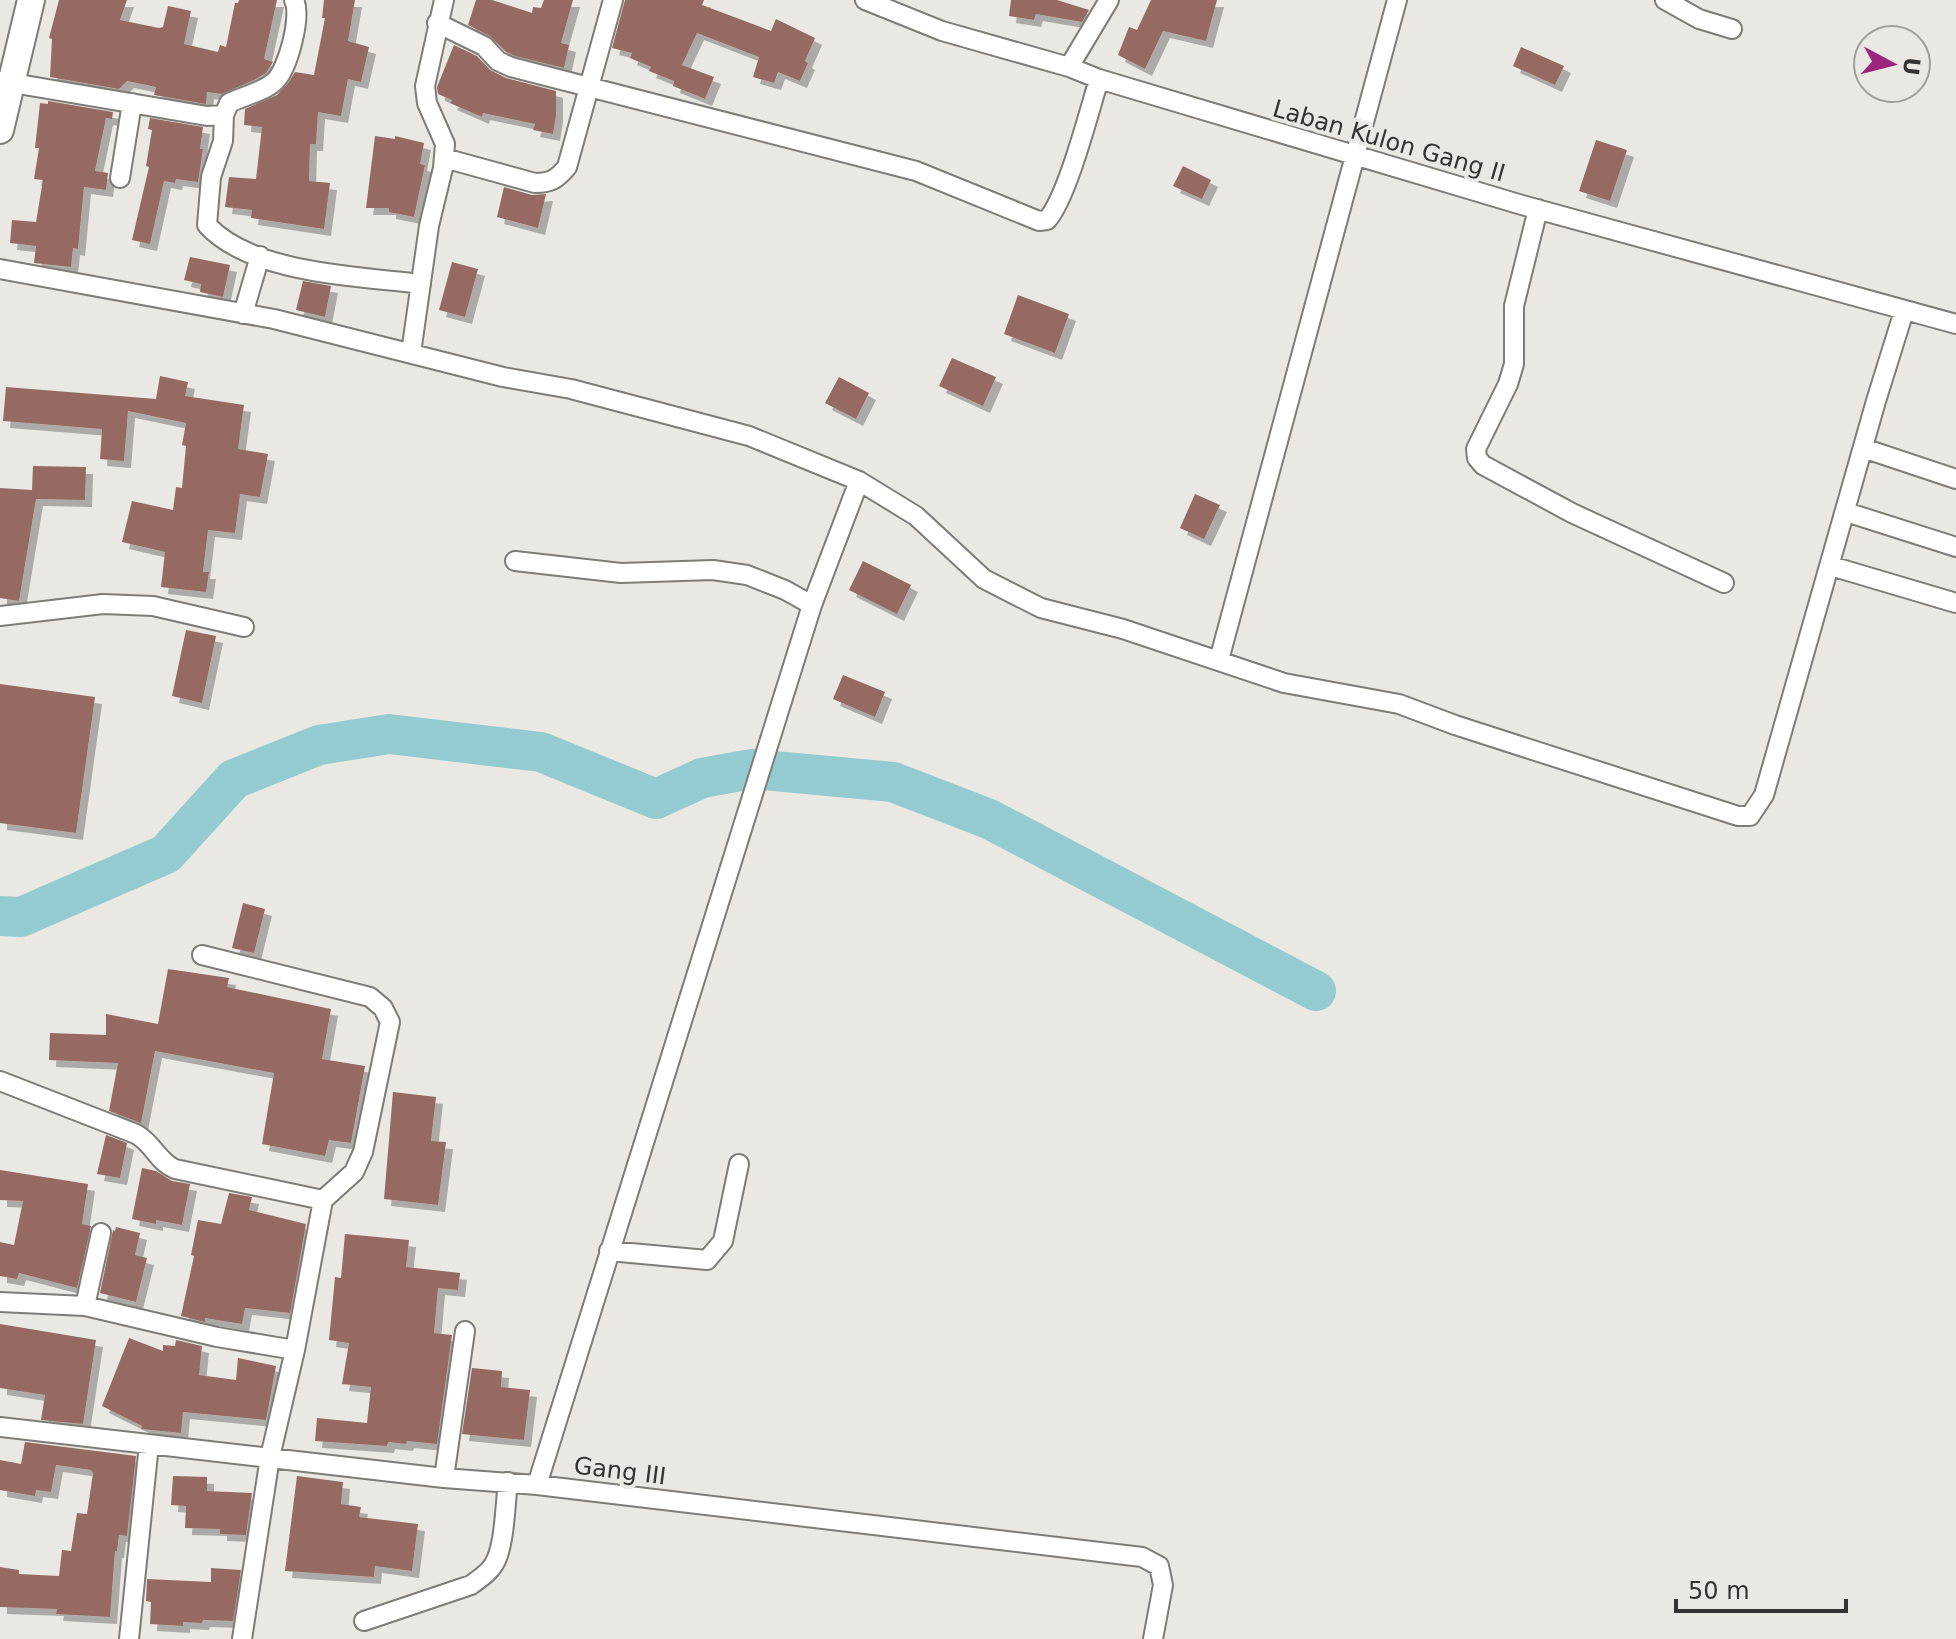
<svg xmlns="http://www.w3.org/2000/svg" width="1956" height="1639" font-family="'DejaVu Sans',sans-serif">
<defs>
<filter id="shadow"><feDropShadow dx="7" dy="7" stdDeviation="0" flood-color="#0004"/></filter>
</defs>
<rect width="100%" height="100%" fill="#e9e8e2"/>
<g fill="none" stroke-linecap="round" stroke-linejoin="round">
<path stroke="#94cbd0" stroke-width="40" d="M 0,916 L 21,917 L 166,854 L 234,779 L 319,745 L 389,734 L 541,752 L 656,799 L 702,778 L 752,769 L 893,782 L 989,819 L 1316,991"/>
</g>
<path fill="#966b62" filter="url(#shadow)" d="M 59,0 L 127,0 L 120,20 L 159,28 L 163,27 L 168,6 L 191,11 L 184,44 L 218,52 L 220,45 L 226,47 L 235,3 L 238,3 L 239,0 L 277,0 L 264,59 L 273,62 L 266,73 L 254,80 L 222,94 L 207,92 L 206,104 L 154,95 L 156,87 L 127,81 L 119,89 L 50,77 L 52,39 L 49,38 Z
M 324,0 L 355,0 L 348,41 L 369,47 L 361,82 L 348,79 L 341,116 L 318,112 L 316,144 L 310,144 L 309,181 L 330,183 L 324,229 L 251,218 L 252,210 L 225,207 L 229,177 L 256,179 L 262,127 L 244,125 L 245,109 L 277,95 L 288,83 L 295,72 L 314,75 L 325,18 L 322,18 Z
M 476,0 L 492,0 L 532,13 L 533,7 L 541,8 L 544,0 L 573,0 L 561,43 L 569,45 L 564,68 L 515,56 L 505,51 L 490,36 L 468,25 Z
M 625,0 L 704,0 L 702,5 L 771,31 L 776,19 L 815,38 L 805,61 L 808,63 L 800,81 L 778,72 L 774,83 L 753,77 L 759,57 L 697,33 L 682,65 L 714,77 L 705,99 L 673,86 L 674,81 L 649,71 L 651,67 L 630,58 L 632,53 L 612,48 Z
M 1011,0 L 1057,0 L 1089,10 L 1082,22 L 1036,14 L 1034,20 L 1009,16 Z
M 1151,0 L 1217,0 L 1206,41 L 1163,31 L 1145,69 L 1118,55 L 1129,27 L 1137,30 Z
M 454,45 L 477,56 L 490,70 L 506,78 L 556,91 L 556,115 L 553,134 L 533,130 L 535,124 L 483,113 L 482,117 L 450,103 L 452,100 L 438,94 L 437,87 Z
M 1521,47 L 1564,66 L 1555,85 L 1513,66 Z
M 48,101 L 113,112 L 112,119 L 106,118 L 95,171 L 108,173 L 106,190 L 84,187 L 78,249 L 73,248 L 71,267 L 34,263 L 36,246 L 10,243 L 12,220 L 36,222 L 43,180 L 34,179 L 39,148 L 35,148 L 40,103 L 48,104 Z
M 150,118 L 203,127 L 200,149 L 203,149 L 198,182 L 176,179 L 175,183 L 164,181 L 150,244 L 132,240 L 149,167 L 146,166 L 152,130 L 148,129 Z
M 375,136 L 395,139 L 395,136 L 424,143 L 420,164 L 425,165 L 414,217 L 389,212 L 389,208 L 366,208 Z
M 1596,140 L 1627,150 L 1610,201 L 1579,191 Z
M 1183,166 L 1211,180 L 1202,199 L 1173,186 Z
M 504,187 L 532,195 L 546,194 L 538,228 L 497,217 Z
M 190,257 L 230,265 L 223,297 L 200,292 L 201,284 L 184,280 Z
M 452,262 L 478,269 L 465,317 L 439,310 Z
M 303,281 L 331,286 L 325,317 L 296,310 Z
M 1018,295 L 1069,314 L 1055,353 L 1004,334 Z
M 952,358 L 996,377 L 983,406 L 939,386 Z
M 160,376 L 188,382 L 185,396 L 244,405 L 238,449 L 268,454 L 260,497 L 240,494 L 235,533 L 208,530 L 203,572 L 209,572 L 206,592 L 161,587 L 165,552 L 122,542 L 132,501 L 173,510 L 176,487 L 182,488 L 186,446 L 182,445 L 186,423 L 128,411 L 124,461 L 100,459 L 102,429 L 3,421 L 6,387 L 156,399 Z
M 839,377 L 869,393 L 856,419 L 825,403 Z
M 33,466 L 86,467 L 85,500 L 36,499 L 19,601 L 0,598 L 0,488 L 32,490 Z
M 1195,494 L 1220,505 L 1204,539 L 1180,528 Z
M 863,561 L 911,585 L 897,614 L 849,590 Z
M 186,630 L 216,636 L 202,703 L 172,696 Z
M 843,675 L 885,692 L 875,717 L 833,699 Z
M 0,684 L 95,697 L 76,833 L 0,823 Z
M 243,903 L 265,909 L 254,953 L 232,948 Z
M 168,969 L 229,978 L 227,987 L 331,1009 L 322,1059 L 365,1066 L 351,1143 L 329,1140 L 325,1156 L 262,1144 L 274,1073 L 155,1051 L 141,1123 L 109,1111 L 118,1063 L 49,1060 L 50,1033 L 106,1035 L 106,1014 L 158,1024 Z
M 393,1092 L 436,1097 L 431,1141 L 446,1142 L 438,1205 L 384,1199 Z
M 106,1135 L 127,1143 L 120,1178 L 97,1174 Z
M 142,1168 L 156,1171 L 172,1181 L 190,1184 L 182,1225 L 156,1220 L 156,1224 L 132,1219 Z
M 0,1170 L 88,1184 L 82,1224 L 91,1226 L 77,1288 L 19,1273 L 17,1279 L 0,1276 L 0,1242 L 14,1245 L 23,1201 L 0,1200 Z
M 229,1193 L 252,1197 L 249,1210 L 306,1224 L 290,1313 L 245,1308 L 242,1324 L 205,1318 L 205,1322 L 181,1316 L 194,1256 L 191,1255 L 198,1220 L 221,1224 Z
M 116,1227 L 140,1233 L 135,1255 L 147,1258 L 136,1302 L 100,1293 L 113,1230 L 115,1231 Z
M 345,1234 L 409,1240 L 406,1267 L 460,1273 L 458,1290 L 438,1288 L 434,1333 L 452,1335 L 437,1444 L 407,1441 L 406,1444 L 388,1442 L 387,1446 L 315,1441 L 317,1418 L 367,1423 L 371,1387 L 342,1384 L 349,1343 L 329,1340 L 335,1277 L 341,1278 Z
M 0,1324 L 96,1340 L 83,1424 L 41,1420 L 45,1395 L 0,1388 Z
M 129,1338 L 163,1351 L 163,1345 L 175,1346 L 176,1340 L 202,1346 L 199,1375 L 236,1380 L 238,1358 L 276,1366 L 266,1420 L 183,1412 L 181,1433 L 141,1429 L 142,1426 L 102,1406 Z
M 472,1368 L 502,1371 L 501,1387 L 530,1390 L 524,1440 L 462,1434 Z
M 25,1442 L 136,1456 L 127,1536 L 119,1535 L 117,1551 L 115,1551 L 110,1617 L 56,1614 L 57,1609 L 0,1607 L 0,1567 L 19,1570 L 19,1574 L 59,1576 L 62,1550 L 71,1551 L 77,1513 L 87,1514 L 93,1473 L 91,1470 L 56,1465 L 51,1492 L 36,1490 L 35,1496 L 0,1490 L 0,1460 L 21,1464 Z
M 173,1476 L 207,1477 L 207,1491 L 252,1493 L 246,1535 L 220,1534 L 220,1529 L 185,1528 L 186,1506 L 171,1505 Z
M 297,1476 L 343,1482 L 341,1504 L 361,1507 L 359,1517 L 418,1524 L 412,1571 L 375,1566 L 374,1577 L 285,1571 Z
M 211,1568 L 241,1570 L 233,1621 L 203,1620 L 202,1623 L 183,1622 L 183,1626 L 150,1624 L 151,1602 L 146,1601 L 147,1579 L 211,1582 Z"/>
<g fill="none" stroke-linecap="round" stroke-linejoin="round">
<g stroke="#7d7c77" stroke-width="22">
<path id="street" d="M 865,0 L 942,31 L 1069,67 L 1099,79 L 1522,205 L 1956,324
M 1665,0 L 1699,19 L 1732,29
M 437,23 L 484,46 L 498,61 L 511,67 L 916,171 L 1039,221 L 1047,220 C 1067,198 1089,112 1099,79
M 1069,67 L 1109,0
M 1,81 L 207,116 L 224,115 L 229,103 C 243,96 263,92 274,82 C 288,70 302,16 294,0
M 224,115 L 223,141 L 211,177 L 207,225 C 252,274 358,276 421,284
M 444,158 L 535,183 C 551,183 557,179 567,167 L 613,0
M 120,178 L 132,103
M 1538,209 L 1514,306 L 1514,364 L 1508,384 L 1476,449 L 1477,458 L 1483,465 L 1572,513 L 1724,583
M 0,269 L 274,319 L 503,377 L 571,389 L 749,436 L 859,481 L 916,516 L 984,579 L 1041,608 L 1123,629 L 1284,683 L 1399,704 L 1455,725 L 1738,816 L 1750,816 L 1764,795 L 1876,401 L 1904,311
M 243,314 L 260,256
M 411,353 L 429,226 L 443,168 L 445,144 L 427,103 L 425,86 L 444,0
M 1863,448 L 1956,479
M 1846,512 L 1956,547
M 515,561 L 621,573 L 713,570 L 747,575 L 785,590 L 812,605
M 1831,566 L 1956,603
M 0,616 L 103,604 L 153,606 L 244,627
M 1219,660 L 1397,0
M 202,955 L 370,997 L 383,1008 L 390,1022 L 363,1152 L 354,1172 L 323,1200 L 295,1350 L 270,1457 L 242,1639
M 0,1081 L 136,1134 C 153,1143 158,1162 175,1169 L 323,1200
M 609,1251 L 707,1260 L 723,1241 L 739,1164
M 0,1302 L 85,1306 L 217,1337 L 295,1350
M 85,1306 L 101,1233
M 0,1427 L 444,1478 L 537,1485 L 1142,1557 L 1159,1566 L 1163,1585 L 1153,1639
M 444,1478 L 465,1331
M 537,1485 L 812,605 L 859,481
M 364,1621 L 471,1585 C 479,1579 489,1573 494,1564 C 505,1546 505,1504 508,1482
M 129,1639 L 149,1444"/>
</g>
<g stroke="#7d7c77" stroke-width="30">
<path id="secondary" d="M 0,130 L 31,0"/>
</g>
<use href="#street" stroke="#fff" stroke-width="18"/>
<use href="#secondary" stroke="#fff" stroke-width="26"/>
</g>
<g text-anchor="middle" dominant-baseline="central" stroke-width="8" stroke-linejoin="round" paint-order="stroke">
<g font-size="24" fill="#333331" stroke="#e9e8e2">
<text transform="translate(1389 141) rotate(16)">Laban Kulon Gang II</text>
<text transform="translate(620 1471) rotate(7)">Gang III</text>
</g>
</g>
<g transform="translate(1892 64) rotate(97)"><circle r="38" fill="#e9e8e2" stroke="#a0a09b" stroke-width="2"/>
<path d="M0-6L14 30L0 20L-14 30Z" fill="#9c257e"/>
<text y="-12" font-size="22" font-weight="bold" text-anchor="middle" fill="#333331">U</text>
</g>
<path d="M1676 1599v12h170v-12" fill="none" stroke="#333331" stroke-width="4"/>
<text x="1688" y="1599" font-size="24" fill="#333331" stroke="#e9e8e2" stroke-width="6" paint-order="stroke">50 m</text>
</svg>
